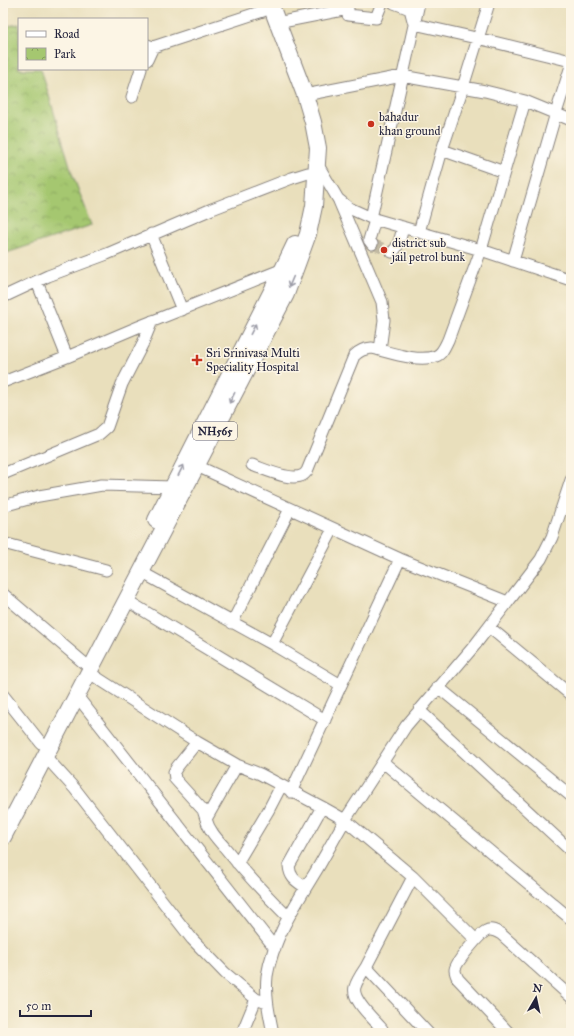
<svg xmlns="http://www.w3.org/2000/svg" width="574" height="1036" font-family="'IM FELL Great Primer',serif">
<defs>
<pattern id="park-crowns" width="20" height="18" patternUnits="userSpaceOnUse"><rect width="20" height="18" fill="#a5c770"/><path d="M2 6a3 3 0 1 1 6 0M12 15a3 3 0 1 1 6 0" fill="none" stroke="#86a15d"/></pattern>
</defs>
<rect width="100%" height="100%" fill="#fcf5e5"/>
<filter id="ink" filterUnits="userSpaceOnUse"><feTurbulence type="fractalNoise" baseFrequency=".025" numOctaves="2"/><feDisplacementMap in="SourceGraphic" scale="8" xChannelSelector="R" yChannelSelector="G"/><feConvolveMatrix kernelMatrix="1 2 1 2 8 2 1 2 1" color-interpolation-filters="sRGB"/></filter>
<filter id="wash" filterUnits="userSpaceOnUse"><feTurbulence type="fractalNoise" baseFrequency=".012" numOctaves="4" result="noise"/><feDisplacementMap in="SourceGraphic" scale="16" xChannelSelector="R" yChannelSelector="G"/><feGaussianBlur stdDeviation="0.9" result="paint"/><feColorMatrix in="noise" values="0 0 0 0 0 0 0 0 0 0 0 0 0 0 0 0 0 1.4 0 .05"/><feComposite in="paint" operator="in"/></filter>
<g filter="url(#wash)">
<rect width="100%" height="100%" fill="#e9dfbc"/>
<path fill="url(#park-crowns)" stroke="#647456" d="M 19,24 L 19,69 L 41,69 L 73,176 L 92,225 L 3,254 L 3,27 Z"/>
</g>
<g filter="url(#ink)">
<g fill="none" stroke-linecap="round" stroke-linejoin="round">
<path stroke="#c1b9a2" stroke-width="11" stroke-dasharray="11 5.5" stroke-linecap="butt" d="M 372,244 L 392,252"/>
<g stroke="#86807c" stroke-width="13">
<path id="minor" d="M 394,3 L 410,9 L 414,24 L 494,42 L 571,61
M 277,23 L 348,9 L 348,15 L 376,18 L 382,3
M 147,45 L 153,47 L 263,11
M 147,60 L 153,47
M 305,95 L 402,76 L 485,91 L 525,101 L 571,120
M 132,97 L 141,69
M 442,150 L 504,172
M 318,165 L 338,199 L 349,208 L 371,218 L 481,250 L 571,280
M 339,201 L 382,302 L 384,320 L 380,350
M 371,218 L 419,3
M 419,232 L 442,150 L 463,87 L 489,3
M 151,234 L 182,310
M 372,244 L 369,240 L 375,220
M 392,252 C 399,248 401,235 403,227
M 513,261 L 556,113 L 571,66
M 37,282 L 67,357
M 3,297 L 48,276 L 107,254 L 212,209 L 292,178 L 308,173
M 3,382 L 67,357 L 138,327 L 283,269
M 252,465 C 264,469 291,482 303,475 C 305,474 306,472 307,471 L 354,356 C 360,350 364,349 372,348 C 389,352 419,363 436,356 C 442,354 445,346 448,340 L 481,250 L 525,101
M 197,466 L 400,559
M 3,474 L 99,434 L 107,427 L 122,384 L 143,343 L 152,321
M 3,506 L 39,496 L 102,485 L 173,487
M 3,543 L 106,570
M 141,572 L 272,644 L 341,685
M 3,594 L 84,663
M 126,600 L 325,720
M 232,623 L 290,509
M 489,627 L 571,695
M 272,644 L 333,529
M 88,672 L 197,742 L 237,765 L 260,774 L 322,807 L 345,820 C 335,837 326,854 316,871 C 297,902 273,938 267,976 C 265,996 269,1014 273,1033
M 438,687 L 571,796
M 3,695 L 41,743
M 77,696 L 275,948
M 419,710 L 571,851
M 197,742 L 177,767 L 174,772 L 175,779 L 203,810 L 206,819
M 45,756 L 75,789 L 192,939 L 225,973 L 256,999 L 267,1003
M 383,762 L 571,919
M 237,765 L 206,819 C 209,831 218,840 226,849 C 245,873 266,895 288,917
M 291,792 L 400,559 L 508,602
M 237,863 L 268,811 L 281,786
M 413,877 L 345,820 L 406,726 L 475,645 L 541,559 L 552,537 L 571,480
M 305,887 C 296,881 290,878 289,866 L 322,807
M 366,967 C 362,973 357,980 355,987 C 351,1000 374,1019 382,1029 L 383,1033
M 242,1033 L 256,999
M 428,1033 L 366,967 L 413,877 L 476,940
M 509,1033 L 458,979 C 457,977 455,973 455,970 C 454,964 480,934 486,931 C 491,928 496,931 501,934 L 571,997"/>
</g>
<g stroke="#86807c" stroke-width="18">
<path id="highway" d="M 156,520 L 283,269 L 295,244
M 3,837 L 286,294 L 308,234 L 314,206 L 318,148 L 313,122 L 305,95 L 270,3"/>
</g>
<use href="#minor" stroke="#fff" stroke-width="11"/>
<use href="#highway" stroke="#fff" stroke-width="16"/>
</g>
<defs><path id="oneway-shaft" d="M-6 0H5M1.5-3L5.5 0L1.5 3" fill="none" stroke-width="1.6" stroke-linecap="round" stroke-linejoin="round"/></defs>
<g stroke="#9c9ca7">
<use href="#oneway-shaft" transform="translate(291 282) rotate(113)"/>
<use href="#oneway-shaft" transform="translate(253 329) rotate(-63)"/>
<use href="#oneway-shaft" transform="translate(232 398) rotate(117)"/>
<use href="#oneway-shaft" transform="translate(181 470) rotate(-63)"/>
</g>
</g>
<g fill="#c8321e" stroke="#fcf5e5" stroke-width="1.5">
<circle cx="371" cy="124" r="4"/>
<circle cx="384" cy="250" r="4"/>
<path d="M195 354h4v4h4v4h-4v4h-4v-4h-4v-4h4z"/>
</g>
<g text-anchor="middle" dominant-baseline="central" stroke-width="3" stroke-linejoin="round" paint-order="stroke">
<rect fill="#fcf5e5" stroke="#63616e" stroke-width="1" x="193" y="422" width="44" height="18" rx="3"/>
<g font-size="11" font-weight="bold" fill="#22223b">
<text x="215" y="431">NH565</text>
</g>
<g font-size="12" fill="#22223b" stroke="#fcf5e5" text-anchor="start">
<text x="379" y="117">bahadur<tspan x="379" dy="14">khan ground</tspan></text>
<text x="392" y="243">district sub<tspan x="392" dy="14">jail petrol bunk</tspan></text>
<text x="206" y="353">Sri Srinivasa Multi<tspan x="206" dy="14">Speciality Hospital</tspan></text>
</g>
</g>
<rect width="574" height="1036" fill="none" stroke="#fcf5e5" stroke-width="16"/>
<rect x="18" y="18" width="130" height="52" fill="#fcf5e5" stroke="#a5a1a1"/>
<rect x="26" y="31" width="20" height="6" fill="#ffffff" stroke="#a5a1a1"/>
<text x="54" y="38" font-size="12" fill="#22223b">Road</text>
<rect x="26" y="48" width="20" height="12" fill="url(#park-crowns)" stroke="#a5a1a1"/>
<text x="54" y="58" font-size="12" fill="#22223b">Park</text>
<g transform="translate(536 998) rotate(9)" stroke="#fcf5e5" stroke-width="3" paint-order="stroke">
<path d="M0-3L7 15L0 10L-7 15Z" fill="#22223b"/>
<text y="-6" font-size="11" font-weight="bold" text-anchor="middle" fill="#22223b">N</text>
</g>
<path d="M20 1010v6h71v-6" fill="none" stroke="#22223b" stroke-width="2"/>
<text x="26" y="1010" font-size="12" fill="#22223b" stroke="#fcf5e5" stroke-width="3" paint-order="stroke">50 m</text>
</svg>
